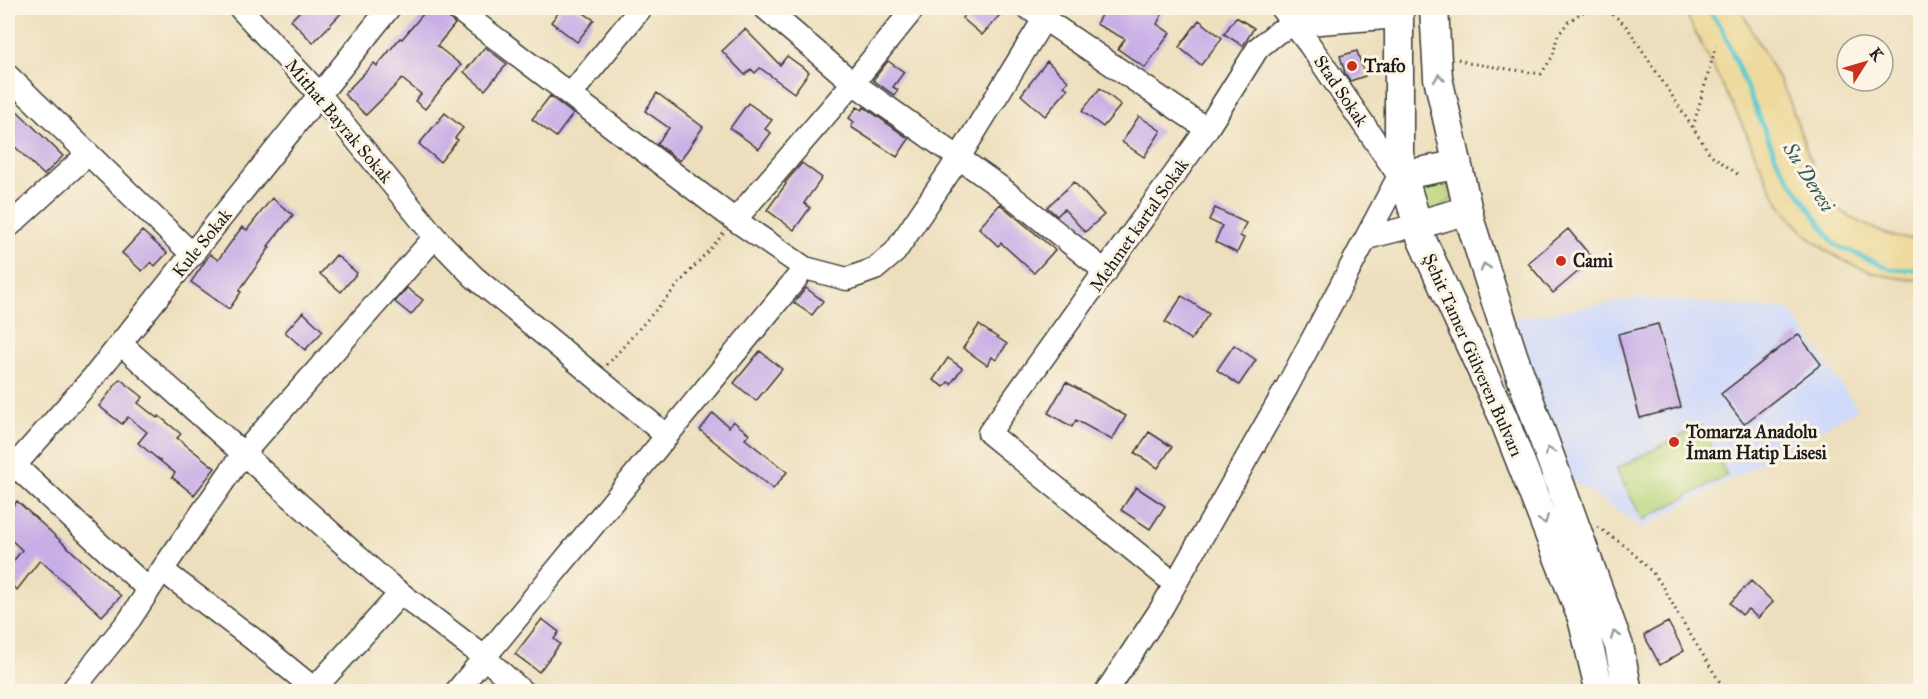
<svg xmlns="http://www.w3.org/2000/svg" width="1928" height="699" font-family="'IM FELL Great Primer',serif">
<rect width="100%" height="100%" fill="#fcf5e5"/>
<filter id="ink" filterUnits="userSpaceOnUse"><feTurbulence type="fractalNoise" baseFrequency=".0167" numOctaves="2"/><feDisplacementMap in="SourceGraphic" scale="12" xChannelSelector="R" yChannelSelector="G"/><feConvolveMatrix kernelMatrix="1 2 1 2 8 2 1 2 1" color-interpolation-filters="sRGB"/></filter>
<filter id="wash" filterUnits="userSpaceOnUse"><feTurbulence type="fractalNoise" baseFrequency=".008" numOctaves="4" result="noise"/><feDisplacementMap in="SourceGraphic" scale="24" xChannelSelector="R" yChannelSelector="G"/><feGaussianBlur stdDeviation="1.35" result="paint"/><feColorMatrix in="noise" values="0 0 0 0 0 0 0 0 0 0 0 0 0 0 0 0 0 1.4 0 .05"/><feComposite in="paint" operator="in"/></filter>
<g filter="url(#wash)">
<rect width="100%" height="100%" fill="#eddfbd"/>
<path fill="#d0daf9" d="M 1642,298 L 1790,310 L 1858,409 L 1643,528 L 1562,474 L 1506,320 Z"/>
<path fill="#b8d67c" stroke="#6a794c" stroke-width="1.5" d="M 1442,182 L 1450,189 L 1453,199 L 1429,214 L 1419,191 L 1426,183 Z
M 1701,425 L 1727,475 L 1643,520 L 1616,469 Z"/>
<path fill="#eeda9e" stroke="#857b5d" stroke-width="1.5" d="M 1683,8 L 1740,8 L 1789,99 L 1820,189 L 1844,213 L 1859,222 L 1886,234 L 1901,238 L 1920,239 L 1920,280 C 1861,278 1807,249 1776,197 C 1762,173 1753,147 1741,122 C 1722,84 1702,46 1683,8 Z"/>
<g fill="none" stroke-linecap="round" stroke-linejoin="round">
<path stroke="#5dcad2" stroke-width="4.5" d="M 1707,8 L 1722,29 L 1779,164 L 1834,244 L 1890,269 L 1920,270"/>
</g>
<g id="blocks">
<path fill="#c8aee6" d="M 303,8 L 346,8 L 313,43 L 291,20 Z
M 428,8 L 439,8 L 455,24 L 437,46 L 461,65 L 425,109 L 415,101 L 421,94 L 402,79 L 366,115 L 344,94 L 374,63 L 377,66 L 400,38 L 402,39 Z
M 562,8 L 576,8 L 594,20 L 577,42 L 551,22 Z
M 971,8 L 1006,8 L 982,35 L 962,18 Z
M 1105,8 L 1165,8 L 1157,24 L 1170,33 L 1145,68 L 1118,49 L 1125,39 L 1096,24 Z
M 1236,17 L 1254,28 L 1243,46 L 1224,34 Z
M 1199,20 L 1222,38 L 1201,65 L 1179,47 Z
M 745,29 L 780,65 L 787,56 L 809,72 L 794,93 L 760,68 L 755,73 L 751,69 L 745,75 L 722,51 Z
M 485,47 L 507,64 L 485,90 L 464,72 Z
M 1357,51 L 1365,76 L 1350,81 L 1345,73 L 1340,56 Z
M 888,61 L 904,72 L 893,87 L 898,90 L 894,95 L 873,80 Z
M 1047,61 L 1068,81 L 1064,86 L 1068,89 L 1045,116 L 1021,95 Z
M 1100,88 L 1121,105 L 1103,127 L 1082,111 Z
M 657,93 L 703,127 L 680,161 L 657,144 L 669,128 L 645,111 Z
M 550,96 L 573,114 L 556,137 L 532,119 Z
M 8,102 L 63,156 L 44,175 L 8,140 Z
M 748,103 L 772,120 L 765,129 L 771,133 L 759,149 L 730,128 Z
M 857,107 L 862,110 L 864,107 L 909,139 L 897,157 L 851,127 L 854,122 L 849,118 Z
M 445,113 L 463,128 L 455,138 L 458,140 L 440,162 L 419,144 Z
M 1139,116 L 1161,131 L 1144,157 L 1122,142 Z
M 802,163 L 822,178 L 804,203 L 810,208 L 794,230 L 767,210 L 786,184 L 785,183 Z
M 1074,182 L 1104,215 L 1085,232 L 1064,209 L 1057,216 L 1047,207 Z
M 272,198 L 293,215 L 268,246 L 270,247 L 239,291 L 241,292 L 229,309 L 191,282 L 210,254 L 218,260 L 242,227 L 247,230 Z
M 1000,204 L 1055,250 L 1034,273 L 1001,243 L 998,246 L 979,228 Z
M 1215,208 L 1246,223 L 1240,236 L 1244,238 L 1237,253 L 1215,242 L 1222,226 L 1209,220 Z
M 1568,229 L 1593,259 L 1553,293 L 1528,263 Z
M 142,231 L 167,253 L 155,266 L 151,262 L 142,271 L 122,253 Z
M 336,255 L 357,273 L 341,292 L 320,274 Z
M 407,288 L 423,300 L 411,315 L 395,302 Z
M 806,288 L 823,301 L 812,315 L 794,303 Z
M 1182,296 L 1209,314 L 1191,340 L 1165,322 Z
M 303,312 L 323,331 L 305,350 L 285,332 Z
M 1658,324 L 1681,407 L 1640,418 L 1618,334 Z
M 979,325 L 1007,344 L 996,360 L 992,357 L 987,365 L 963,348 Z
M 1798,334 L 1821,364 L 1744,424 L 1721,394 Z
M 1234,345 L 1256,360 L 1239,385 L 1217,370 Z
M 760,351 L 782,369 L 756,401 L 734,383 Z
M 948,358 L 962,368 L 951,384 L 948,382 L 944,387 L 933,380 Z
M 120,379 L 143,397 L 138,403 L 157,418 L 159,416 L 181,434 L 177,438 L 215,468 L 194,495 L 172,477 L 175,473 L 138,443 L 147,432 L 128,417 L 122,424 L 99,406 Z
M 1066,382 L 1126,416 L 1112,440 L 1076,420 L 1072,427 L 1048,413 Z
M 713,413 L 729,427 L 733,421 L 749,434 L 745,439 L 787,472 L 773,489 L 700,430 Z
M 1149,432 L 1172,447 L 1158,468 L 1135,453 Z
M 1136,487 L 1165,506 L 1150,529 L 1121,510 Z
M 17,501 L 121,596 L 102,616 L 40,560 L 17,590 L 8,582 L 8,568 L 22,550 L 8,537 L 8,512 Z
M 1751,581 L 1773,602 L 1758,618 L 1748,609 L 1742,615 L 1730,603 Z
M 542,619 L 559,632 L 554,639 L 560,644 L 539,672 L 515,654 Z
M 1668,622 L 1684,651 L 1660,665 L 1644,635 Z"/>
</g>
</g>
<g filter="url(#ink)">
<use href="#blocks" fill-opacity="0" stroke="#3b3934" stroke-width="1.5"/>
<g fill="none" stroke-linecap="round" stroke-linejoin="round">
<g stroke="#3b3934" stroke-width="25">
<path id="minor" d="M 240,8 L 320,95 L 435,237 L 474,277 L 667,436
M 456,8 L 735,220 L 805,268 L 847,279 L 875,269 L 895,252 L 958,159 L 1044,19
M 765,8 L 853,83 L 1000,187 L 1106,272
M 1028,8 L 1207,129
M 1281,8 L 1309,44 L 1399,176
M 8,76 L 193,255
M 571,94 L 641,8
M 735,220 L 853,83 L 914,8
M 8,227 L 88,154
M 1367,238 L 1417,225
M 121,344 L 387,583 L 484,657 L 523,692
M 8,459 L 149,590
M 8,473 L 96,374 L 389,8
M 162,570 L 253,639 L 318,692
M 1175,584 L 989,433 L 1207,129 L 1258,48 L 1278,32 L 1294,25 L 1399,17
M 314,689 L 400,594
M 71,692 L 130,619 L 162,570 L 242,455 L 435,237
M 456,692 L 805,268
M 1106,692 L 1161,609 L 1287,387 L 1399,176 L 1403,175"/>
</g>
<g stroke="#3b3934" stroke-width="31">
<path id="major" d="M 1399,8 L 1399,153 L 1403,175 L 1422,240 L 1503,417 L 1582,618 L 1600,692
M 1434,8 L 1438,78 L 1471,224 L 1513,355 L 1619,646 L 1628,692
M 1403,175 L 1456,165
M 1417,225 L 1468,210"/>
</g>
<path stroke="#3b3934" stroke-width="3" stroke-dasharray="1.5 4.5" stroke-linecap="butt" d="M 1458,59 L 1468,63 L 1541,74 L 1553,56 L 1557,37 L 1568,22 L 1582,12 L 1602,11 L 1614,15 L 1627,27 L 1710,154 L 1740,176
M 1693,127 L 1716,46
M 607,365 L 724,233
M 1598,527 L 1628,548 L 1652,572 L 1664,588 L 1680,618 L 1726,692"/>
<use href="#minor" stroke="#fff" stroke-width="22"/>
<use href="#major" stroke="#fff" stroke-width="28"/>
</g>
<defs><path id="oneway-chevron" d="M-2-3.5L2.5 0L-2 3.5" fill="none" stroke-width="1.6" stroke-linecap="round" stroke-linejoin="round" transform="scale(1.5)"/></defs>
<g stroke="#999">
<use href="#oneway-chevron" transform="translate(1439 78) rotate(-97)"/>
<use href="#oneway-chevron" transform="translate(1485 267) rotate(-108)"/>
<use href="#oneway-chevron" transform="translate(1549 451) rotate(-111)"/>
<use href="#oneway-chevron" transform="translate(1544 520) rotate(68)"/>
<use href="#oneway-chevron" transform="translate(1615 635) rotate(-110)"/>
</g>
</g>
<g fill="#c8321e" stroke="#fcf5e5" stroke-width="2">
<circle cx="1352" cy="66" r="6"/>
<circle cx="1561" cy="261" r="6"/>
<circle cx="1674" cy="442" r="6"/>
</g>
<g text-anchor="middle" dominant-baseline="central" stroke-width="6" stroke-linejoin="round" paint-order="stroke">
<g font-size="18" font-weight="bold" fill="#1c1c1c" stroke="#fcf5e5" text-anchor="start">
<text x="1364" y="66">Trafo</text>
<text x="1573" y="261">Cami</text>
<text x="1686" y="432">Tomarza Anadolu<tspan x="1686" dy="21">İmam Hatip Lisesi</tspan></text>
</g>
<g font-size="18" fill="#1c1c1c" stroke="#fcf5e5">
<text transform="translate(1341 91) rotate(56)">Stad Sokak</text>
<text transform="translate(339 121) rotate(50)">Mithat Bayrak Sokak</text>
<text transform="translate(1139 225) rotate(-55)">Mehmet kartal Sokak</text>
<text transform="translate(202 243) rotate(-51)">Kule Sokak</text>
<text transform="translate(1473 355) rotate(66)">Şehit Tamer Gülveren Bulvarı</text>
</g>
<g font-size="20" font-style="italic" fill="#33595c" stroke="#fcf5e5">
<text transform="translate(1809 177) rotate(58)">Su Deresi</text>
</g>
</g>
<rect width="1928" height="699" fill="none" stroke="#fcf5e5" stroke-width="30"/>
<g transform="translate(1865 63) rotate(53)"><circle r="28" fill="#fcf5e5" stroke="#a29e95" stroke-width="1.5"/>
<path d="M0-4.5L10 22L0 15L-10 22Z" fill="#c8321e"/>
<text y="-9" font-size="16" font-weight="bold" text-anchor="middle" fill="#1c1c1c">K</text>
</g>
</svg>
